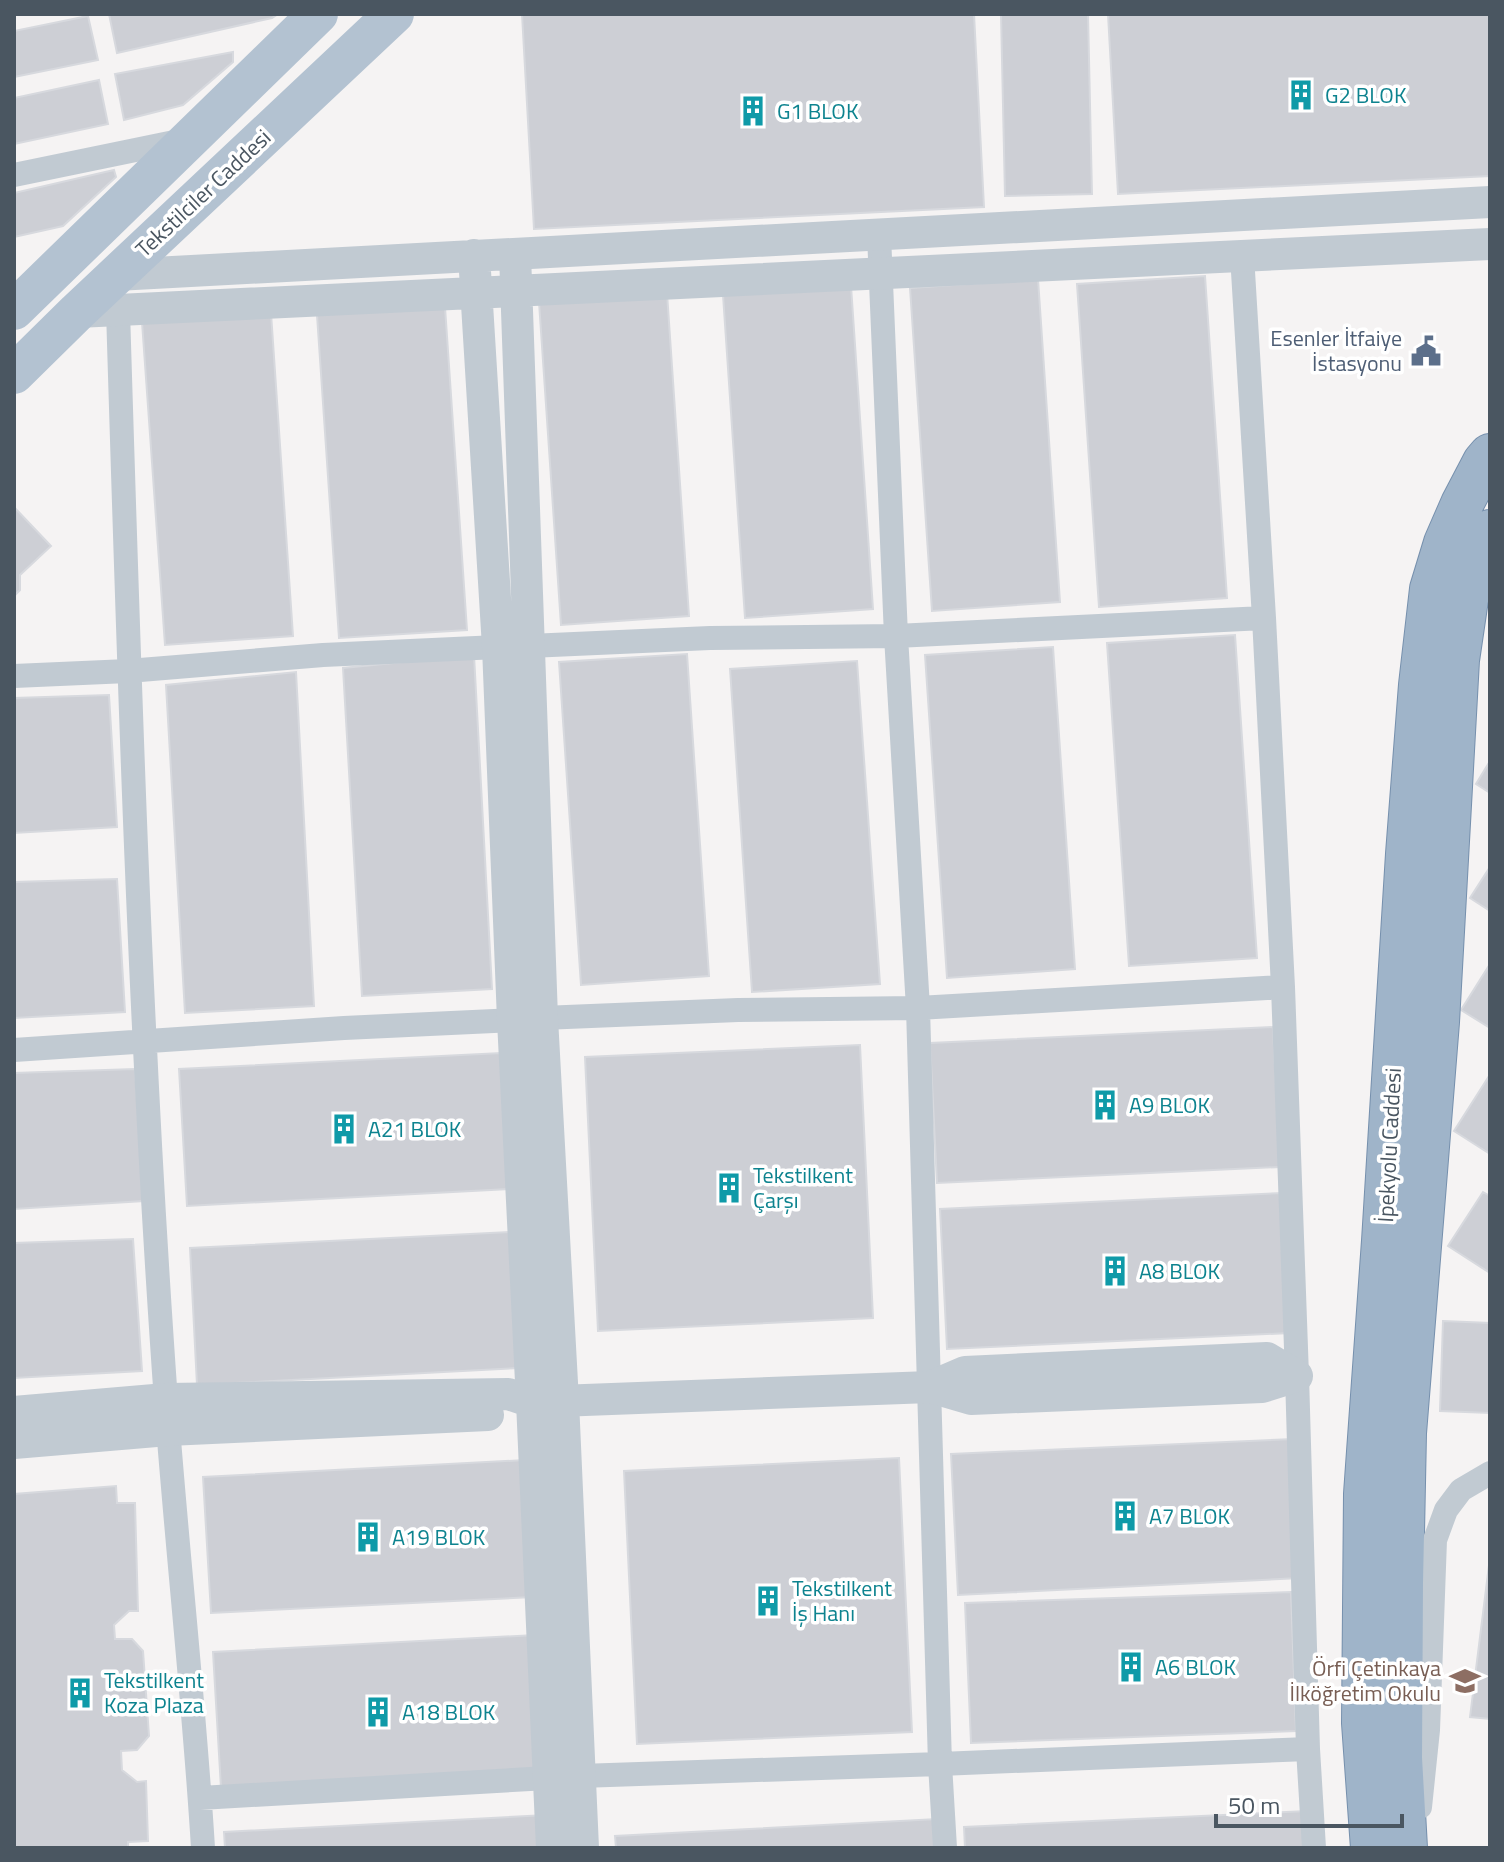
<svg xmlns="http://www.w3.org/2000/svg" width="1504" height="1862" font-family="'Titillium Web',sans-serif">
<rect width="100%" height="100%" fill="#f5f3f3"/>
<path fill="#cdcfd5" stroke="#d7d9de" stroke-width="2" d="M 109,14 L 278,14 L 272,18 L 117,53 Z
M 522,14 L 974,14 L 984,207 L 534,229 Z
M 1001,14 L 1088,14 L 1092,194 L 1005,196 Z
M 1108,14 L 1490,14 L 1490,176 L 1118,194 Z
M 88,16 L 98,60 L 14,77 L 14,31 Z
M 233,52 L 233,62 L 183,105 L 124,120 L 115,74 Z
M 99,80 L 108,124 L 14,144 L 14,98 Z
M 114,170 L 116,177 L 63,226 L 14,237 L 14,193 Z
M 1205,276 L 1227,598 L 1099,607 L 1077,284 Z
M 1038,279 L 1060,602 L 932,611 L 910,288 Z
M 851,286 L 873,609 L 745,618 L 723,295 Z
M 667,293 L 689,616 L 561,625 L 539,302 Z
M 445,307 L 467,630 L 339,638 L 317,315 Z
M 271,313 L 293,636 L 165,645 L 142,322 Z
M 14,507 L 51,546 L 20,575 L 20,590 L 14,596 Z
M 1235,635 L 1257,958 L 1129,966 L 1107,643 Z
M 1053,647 L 1075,969 L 947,978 L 925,655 Z
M 687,654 L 709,976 L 581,985 L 559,662 Z
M 474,655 L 492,989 L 362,996 L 343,668 Z
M 857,661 L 880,984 L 752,992 L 730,669 Z
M 296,672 L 314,1006 L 185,1013 L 166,685 Z
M 109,695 L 117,827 L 14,833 L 14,698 Z
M 1490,761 L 1490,793 L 1476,784 Z
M 1490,867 L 1490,911 L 1470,898 Z
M 117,879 L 125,1012 L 14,1018 L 14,882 Z
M 1490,964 L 1490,1028 L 1461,1010 Z
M 1273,1027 L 1280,1167 L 937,1183 L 930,1043 Z
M 860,1045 L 873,1318 L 598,1331 L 585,1057 Z
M 501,1053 L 509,1189 L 187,1206 L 179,1069 Z
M 135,1069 L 144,1201 L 14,1209 L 14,1073 Z
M 1489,1076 L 1490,1077 L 1490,1154 L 1454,1131 Z
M 1483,1192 L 1490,1196 L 1490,1273 L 1448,1246 Z
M 1283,1193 L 1290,1333 L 947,1349 L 940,1209 Z
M 512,1232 L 519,1368 L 197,1385 L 190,1248 Z
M 133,1239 L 142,1371 L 14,1378 L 14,1243 Z
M 1443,1321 L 1490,1323 L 1490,1413 L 1440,1411 Z
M 1293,1439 L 1300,1578 L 958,1595 L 951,1454 Z
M 899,1458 L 912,1732 L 637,1744 L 624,1471 Z
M 525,1460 L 533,1597 L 211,1613 L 203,1477 Z
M 116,1486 L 117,1503 L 135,1503 L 138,1611 L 129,1611 L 114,1625 L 115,1639 L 132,1639 L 143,1651 L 149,1736 L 137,1750 L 121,1751 L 122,1770 L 137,1782 L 146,1781 L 148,1841 L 128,1842 L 128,1848 L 14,1848 L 14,1494 Z
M 1490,1557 L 1490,1719 L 1470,1717 Z
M 1291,1592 L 1296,1731 L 971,1743 L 965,1603 Z
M 535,1635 L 543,1772 L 221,1788 L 213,1652 Z
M 1307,1811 L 1308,1848 L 965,1848 L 964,1827 Z
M 546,1815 L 548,1848 L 225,1848 L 224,1832 Z
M 937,1819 L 939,1848 L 616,1848 L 615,1836 Z"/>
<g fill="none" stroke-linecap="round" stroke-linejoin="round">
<g stroke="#7690ad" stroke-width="44">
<path id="trunk" d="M 1372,1848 L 1363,1723 L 1365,1494 L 1383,1241 L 1407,854 L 1420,685 L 1431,589 L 1445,543 L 1462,504 L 1484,462 L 1490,455
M 1406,1848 L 1401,1758 L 1402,1583 L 1405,1433 L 1438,1022 L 1458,660 L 1467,599 L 1478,557 L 1490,531"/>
</g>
<path stroke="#c1cad2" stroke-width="24" d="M 14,175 L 184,140
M 879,235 L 896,636 L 918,1008 L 940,1764 L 945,1848
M 1242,255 L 1264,618 L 1283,987 L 1297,1376 L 1308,1749 L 1314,1848
M 118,310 C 129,674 140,1037 166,1401 C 177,1550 194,1699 203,1848
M 529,646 L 710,638 L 896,636 L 1264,618
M 14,676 L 128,671 L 323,655 L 498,647
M 542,1018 L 738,1010 L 918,1008 L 1283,987
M 14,1050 L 344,1028 L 513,1020
M 580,1776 L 940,1764 L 1308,1749
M 200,1798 L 548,1778
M 1420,1807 L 1428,1730 L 1435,1540 L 1446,1510 L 1461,1490 L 1490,1473"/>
<path stroke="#c1cad2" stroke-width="32" d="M 515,254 L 542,1018 L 563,1401 L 583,1848
M 474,255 L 498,647 L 513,1020 L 532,1402 L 552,1848
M 116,275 L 1490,202
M 77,312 L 1490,244
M 930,1387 L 965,1372 L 1267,1358 L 1297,1376
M 14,1412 L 166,1399 L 508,1394 L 532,1402 L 930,1387 L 971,1399 L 1262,1387 L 1297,1376
M 14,1443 L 168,1430 L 488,1415"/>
<path stroke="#b3c2d1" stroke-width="40" d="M 14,310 L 318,14
M 14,374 L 77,312 L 394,14"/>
<use href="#trunk" stroke="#9fb4c9" stroke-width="42"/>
</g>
<defs>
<g id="building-bare" transform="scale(2.4)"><path d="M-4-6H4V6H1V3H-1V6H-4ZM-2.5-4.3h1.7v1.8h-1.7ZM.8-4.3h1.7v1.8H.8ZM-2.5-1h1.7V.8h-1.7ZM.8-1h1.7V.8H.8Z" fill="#0f9aa8" stroke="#fff" stroke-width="2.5" paint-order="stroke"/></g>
<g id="civic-bare" transform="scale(2.4)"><path d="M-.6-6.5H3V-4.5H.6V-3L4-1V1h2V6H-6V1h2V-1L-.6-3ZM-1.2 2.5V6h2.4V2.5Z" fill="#5c6f8a" stroke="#fff" stroke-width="2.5" paint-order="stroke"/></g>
<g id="school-bare" transform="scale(2.4)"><path d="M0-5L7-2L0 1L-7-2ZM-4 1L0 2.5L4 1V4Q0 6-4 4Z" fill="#8d6e63" stroke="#fff" stroke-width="2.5" paint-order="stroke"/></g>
</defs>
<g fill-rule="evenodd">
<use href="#building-bare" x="1301" y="95"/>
<use href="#building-bare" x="753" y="111"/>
<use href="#civic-bare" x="1426" y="351"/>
<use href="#building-bare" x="1105" y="1105"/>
<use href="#building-bare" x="344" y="1129"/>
<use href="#building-bare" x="729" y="1188"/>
<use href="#building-bare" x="1115" y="1271"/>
<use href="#building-bare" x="1125" y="1516"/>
<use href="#building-bare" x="368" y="1537"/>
<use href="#building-bare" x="768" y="1601"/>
<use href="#building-bare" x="1131" y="1667"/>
<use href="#school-bare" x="1465" y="1681"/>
<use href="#building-bare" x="80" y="1693"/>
<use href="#building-bare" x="378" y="1712"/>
</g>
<g text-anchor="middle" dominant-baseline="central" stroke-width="7" stroke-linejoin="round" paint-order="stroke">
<g font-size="22" fill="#0d838f" stroke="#fff" text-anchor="start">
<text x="1325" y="95">G2 BLOK</text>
<text x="777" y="111">G1 BLOK</text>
<text x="1129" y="1105">A9 BLOK</text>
<text x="368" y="1129">A21 BLOK</text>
<text x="753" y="1175">Tekstilkent<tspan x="753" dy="25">Çarşı</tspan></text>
<text x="1139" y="1271">A8 BLOK</text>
<text x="1149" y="1516">A7 BLOK</text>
<text x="392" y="1537">A19 BLOK</text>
<text x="792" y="1588">Tekstilkent<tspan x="792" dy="25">İş Hanı</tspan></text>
<text x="1155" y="1667">A6 BLOK</text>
<text x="104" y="1680">Tekstilkent<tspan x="104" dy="25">Koza Plaza</tspan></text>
<text x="402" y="1712">A18 BLOK</text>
</g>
<g font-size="22" fill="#4a5661" stroke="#fff">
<text transform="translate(203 193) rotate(-43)">Tekstilciler Caddesi</text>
<text transform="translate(1389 1145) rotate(-87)">İpekyolu Caddesi</text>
</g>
<g font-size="22" fill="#4e5e75" stroke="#fff" text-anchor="end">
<text x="1402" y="338">Esenler İtfaiye<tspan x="1402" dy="25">İstasyonu</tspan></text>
</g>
<g font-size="22" fill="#785e54" stroke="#fff" text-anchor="end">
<text x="1441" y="1668">Örfi Çetinkaya<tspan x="1441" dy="25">İlköğretim Okulu</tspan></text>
</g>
</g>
<rect width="1504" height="1862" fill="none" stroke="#4a5661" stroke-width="32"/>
<path d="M1216 1814v12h186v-12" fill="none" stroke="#4a5661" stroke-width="4"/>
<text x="1228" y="1814" font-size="24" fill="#4a5661" stroke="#ffffff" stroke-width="6" paint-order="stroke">50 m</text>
</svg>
